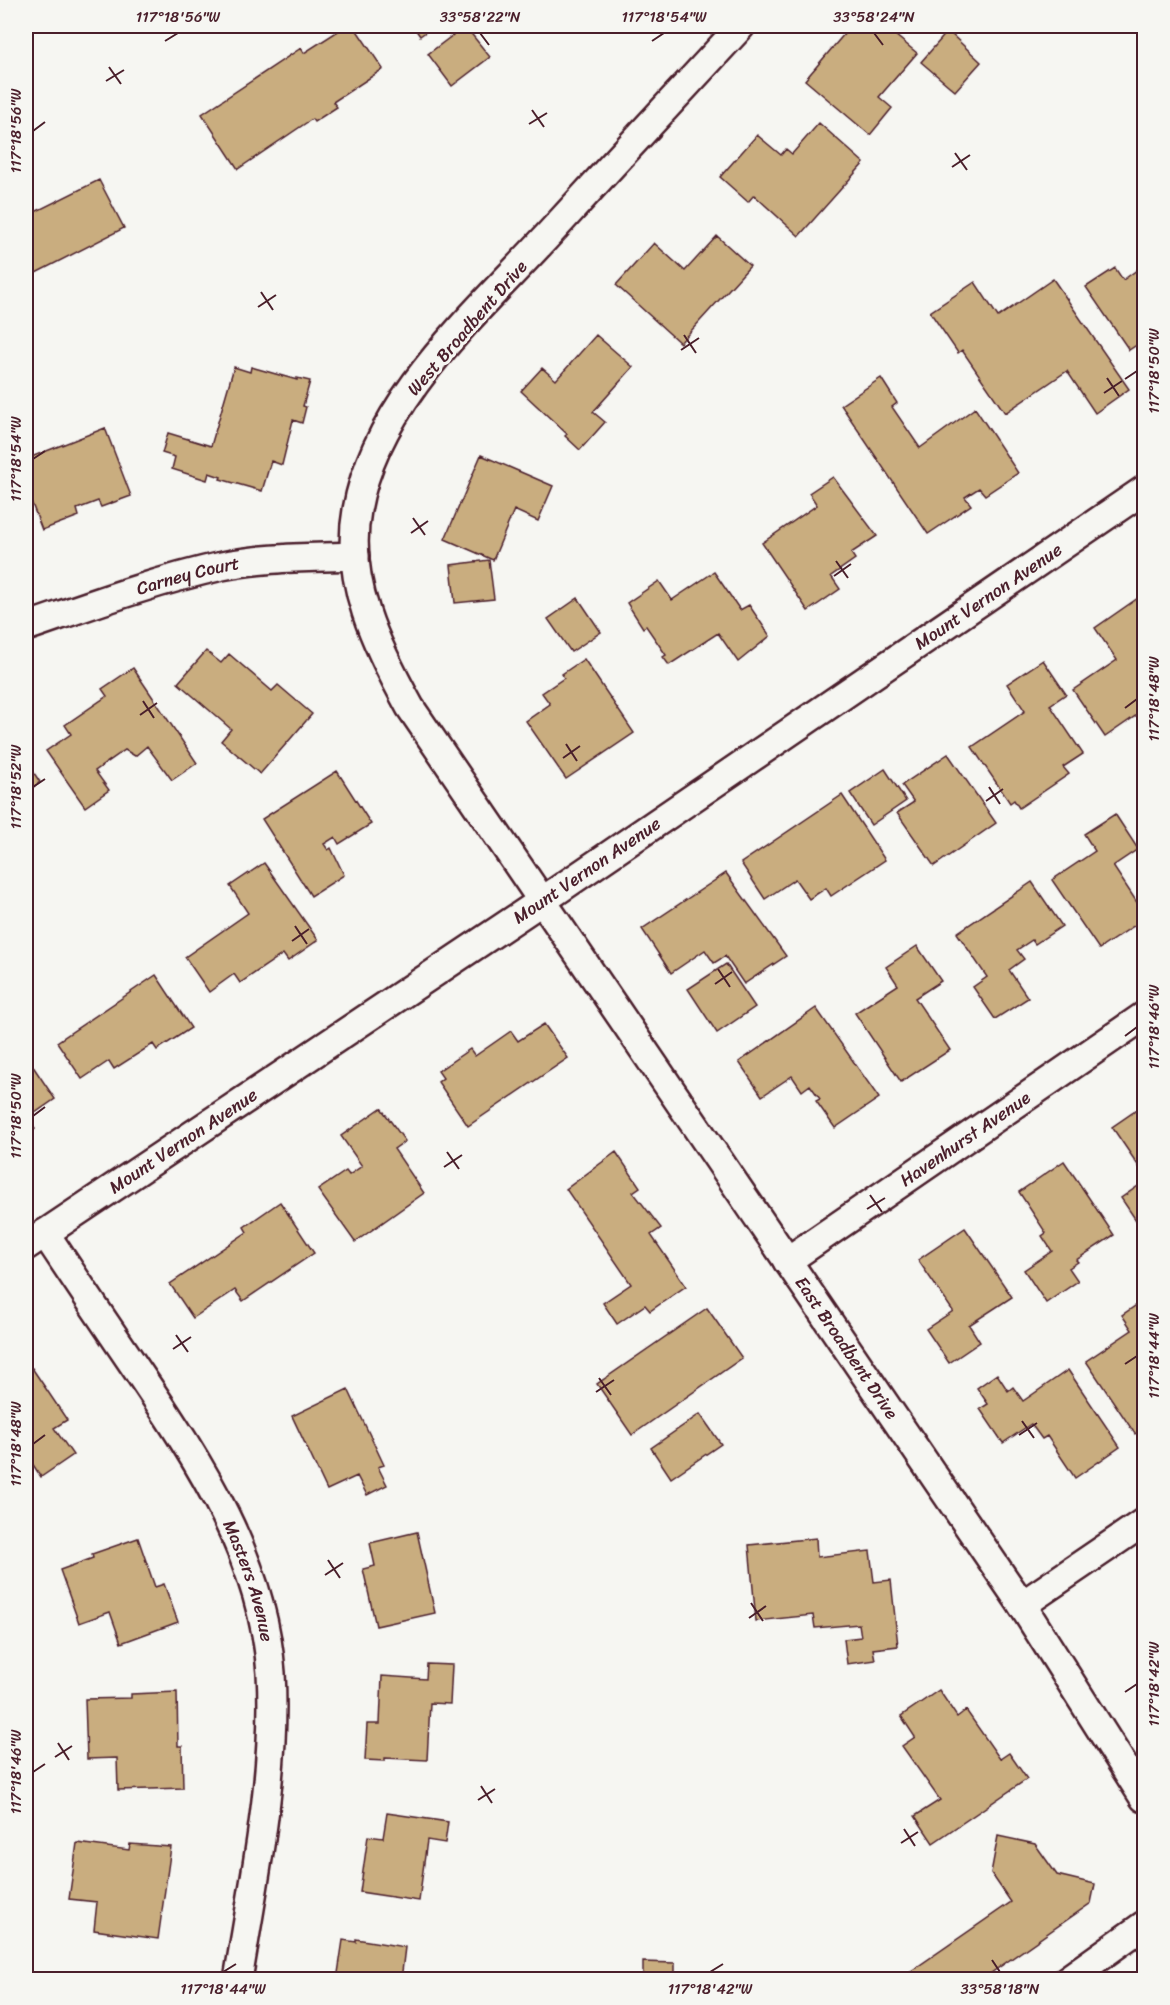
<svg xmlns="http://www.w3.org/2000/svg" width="1170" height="2005" font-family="Sriracha,sans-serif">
<rect width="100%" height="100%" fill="#f6f6f2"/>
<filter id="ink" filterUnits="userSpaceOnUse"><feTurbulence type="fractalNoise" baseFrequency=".0167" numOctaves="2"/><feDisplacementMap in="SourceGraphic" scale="12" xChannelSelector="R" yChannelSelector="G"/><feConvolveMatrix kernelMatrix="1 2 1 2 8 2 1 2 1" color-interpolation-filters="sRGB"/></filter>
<g filter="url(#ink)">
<path fill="#c9ad7f" stroke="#4a1f2b" stroke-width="1.5" d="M 346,26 L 354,26 L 383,69 L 333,102 L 337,107 L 314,122 L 312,119 L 238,169 L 202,114 L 301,48 L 304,53 Z
M 413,26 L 434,26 L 420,36 Z
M 465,26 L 490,57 L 452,86 L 428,54 Z
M 851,26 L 884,26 L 917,53 L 879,97 L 892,108 L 870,135 L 805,80 Z
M 948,31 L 981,62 L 955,91 L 921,62 Z
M 819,123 L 864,163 L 799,236 L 754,195 L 748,202 L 720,177 L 757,135 L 781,155 L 786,149 L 792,154 Z
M 99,180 L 124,228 L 26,278 L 26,212 L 27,216 Z
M 717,236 L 750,266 L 680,343 L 616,285 L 654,243 L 685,271 Z
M 1144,265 L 1144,340 L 1129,350 L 1086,287 L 1115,268 L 1123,280 Z
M 1053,279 L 1129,389 L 1095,413 L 1067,371 L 1005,413 L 962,350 L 958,353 L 930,312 L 975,282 L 998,317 Z
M 596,335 L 633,367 L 593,412 L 605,422 L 580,450 L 565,436 L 567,434 L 521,391 L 542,368 L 556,380 Z
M 234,367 L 250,372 L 251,367 L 297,380 L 297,378 L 310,381 L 303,406 L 306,407 L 302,423 L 293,420 L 282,465 L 271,461 L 262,491 L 220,479 L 221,477 L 209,473 L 207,480 L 172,469 L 175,457 L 162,453 L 168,433 L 211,446 Z
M 881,378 L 897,403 L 892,407 L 920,448 L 975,408 L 1018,473 L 985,495 L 979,488 L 965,497 L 971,505 L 928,534 L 841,405 Z
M 105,428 L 131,496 L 101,507 L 98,501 L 77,509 L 79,516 L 42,530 L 26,488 L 26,459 Z
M 481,455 L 553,486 L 538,521 L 514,510 L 493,560 L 445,539 Z
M 833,477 L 877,536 L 851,553 L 855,559 L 831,576 L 840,589 L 808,611 L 762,543 L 817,505 L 809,493 Z
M 489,560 L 494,599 L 455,603 L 451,565 Z
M 714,572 L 740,610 L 749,605 L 770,636 L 738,662 L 718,633 L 669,665 L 663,657 L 666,655 L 646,626 L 643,628 L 627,603 L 659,581 L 672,600 Z
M 578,598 L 601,632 L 571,652 L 548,619 Z
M 1138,598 L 1144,607 L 1144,710 L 1105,737 L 1073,690 L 1117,660 L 1095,628 Z
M 206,651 L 221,663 L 229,654 L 272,691 L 278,685 L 312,714 L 260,774 L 221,741 L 231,729 L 178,683 Z
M 584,659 L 634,733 L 566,779 L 526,721 L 550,704 L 542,693 L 564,678 L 562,674 Z
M 1043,660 L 1066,694 L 1050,705 L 1083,754 L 1063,767 L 1069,774 L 1019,808 L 1014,800 L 1010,803 L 972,747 L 1025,711 L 1007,684 Z
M 133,668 L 197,763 L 172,780 L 147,746 L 135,756 L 125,750 L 95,771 L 109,790 L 85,807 L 46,751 L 71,734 L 65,725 L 107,696 L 102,689 Z
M 948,754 L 996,823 L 934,866 L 897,813 L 914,802 L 902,785 Z
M 26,761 L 40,782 L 26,792 Z
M 885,769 L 906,801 L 871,825 L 850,793 Z
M 337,771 L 371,824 L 339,844 L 335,837 L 324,844 L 328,850 L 331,848 L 344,875 L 311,896 L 262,819 Z
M 842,795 L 885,860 L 831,896 L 826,888 L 809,899 L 795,879 L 765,899 L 741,863 Z
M 1115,814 L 1138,849 L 1113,866 L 1144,913 L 1144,919 L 1099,949 L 1052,880 L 1095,851 L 1084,834 Z
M 264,863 L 318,940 L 288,961 L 283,954 L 240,983 L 234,974 L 209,992 L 185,957 L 248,913 L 230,886 Z
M 726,873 L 786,956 L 744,984 L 725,956 L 714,963 L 705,950 L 671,973 L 642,929 Z
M 1032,882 L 1062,926 L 1035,944 L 1032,940 L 1017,950 L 1024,959 L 1009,970 L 1028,998 L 995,1019 L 973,987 L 987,977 L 957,933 Z
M 917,946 L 941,981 L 915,998 L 950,1050 L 901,1082 L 855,1013 L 898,985 L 886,967 Z
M 726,964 L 755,1007 L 717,1033 L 688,989 Z
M 156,975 L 191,1028 L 157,1050 L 153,1044 L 114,1069 L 109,1061 L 82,1079 L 57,1042 Z
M 816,1008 L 879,1098 L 835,1128 L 816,1101 L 820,1099 L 810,1085 L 802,1091 L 792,1076 L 762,1096 L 739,1062 Z
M 544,1024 L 568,1058 L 468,1126 L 438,1082 L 443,1078 L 438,1071 L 470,1049 L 475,1056 L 511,1031 L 518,1041 Z
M 26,1056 L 55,1099 L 28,1118 L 35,1129 L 26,1136 Z
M 1144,1105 L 1144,1174 L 1112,1127 Z
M 381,1108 L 405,1141 L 394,1149 L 424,1193 L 355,1242 L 318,1190 L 346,1171 L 349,1175 L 362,1166 L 341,1136 Z
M 616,1152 L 640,1187 L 633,1192 L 661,1228 L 651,1235 L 686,1286 L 650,1311 L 645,1305 L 617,1324 L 603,1303 L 631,1284 L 566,1189 Z
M 1064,1161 L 1114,1235 L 1076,1260 L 1078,1262 L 1069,1268 L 1078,1281 L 1046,1303 L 1024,1270 L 1052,1251 L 1042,1236 L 1046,1233 L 1019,1192 Z
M 1144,1182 L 1144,1232 L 1121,1198 Z
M 280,1202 L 314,1253 L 243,1301 L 235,1290 L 193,1318 L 170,1284 L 247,1232 L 244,1227 Z
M 965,1228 L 1012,1297 L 969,1325 L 980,1342 L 949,1363 L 926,1329 L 953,1311 L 918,1260 Z
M 1144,1300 L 1144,1427 L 1135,1434 L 1086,1361 L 1132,1330 L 1122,1315 Z
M 707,1308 L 742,1358 L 632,1435 L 597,1384 Z
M 32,1368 L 67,1420 L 54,1428 L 73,1455 L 41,1477 L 26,1454 L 26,1372 Z
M 1068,1370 L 1120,1447 L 1075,1478 L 1047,1436 L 1042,1439 L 1031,1424 L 1003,1443 L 980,1409 L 988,1404 L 977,1388 L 997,1374 L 1008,1391 L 1013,1387 L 1023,1401 Z
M 348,1389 L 384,1465 L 378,1467 L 387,1485 L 367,1495 L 357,1476 L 327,1490 L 292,1416 Z
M 700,1414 L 721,1444 L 671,1478 L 651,1448 Z
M 417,1532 L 435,1613 L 376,1626 L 363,1569 L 375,1566 L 370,1543 Z
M 138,1538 L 155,1587 L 164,1584 L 178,1622 L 121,1643 L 110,1612 L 79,1623 L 60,1570 L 93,1558 L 92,1554 Z
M 816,1538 L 817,1557 L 870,1551 L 874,1582 L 891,1580 L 898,1646 L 873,1649 L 875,1660 L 847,1664 L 844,1639 L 861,1637 L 859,1624 L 815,1628 L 813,1615 L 756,1621 L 749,1545 Z
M 427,1664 L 452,1665 L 450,1704 L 430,1703 L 427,1760 L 385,1758 L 385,1761 L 365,1760 L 367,1724 L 380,1724 L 382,1676 L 426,1679 Z
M 939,1690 L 957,1717 L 966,1710 L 1000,1759 L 1009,1753 L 1027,1779 L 933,1843 L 915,1816 L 940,1800 L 902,1746 L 915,1737 L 901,1716 Z
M 177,1692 L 178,1746 L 182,1746 L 183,1788 L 118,1790 L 117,1758 L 87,1759 L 85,1699 L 131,1698 L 131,1694 Z
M 387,1813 L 448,1822 L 445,1843 L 427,1840 L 419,1901 L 360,1892 L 368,1836 L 383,1838 Z
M 998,1836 L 1035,1844 L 1057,1875 L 1095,1884 L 1091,1903 L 981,1980 L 903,1980 L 904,1976 L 1011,1902 L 991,1873 Z
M 77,1843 L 129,1850 L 130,1844 L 171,1847 L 158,1939 L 94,1930 L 97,1902 L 69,1899 Z
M 356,1939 L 405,1947 L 401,1980 L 337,1980 L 343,1940 L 356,1942 Z
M 643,1962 L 675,1963 L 675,1980 L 643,1980 Z"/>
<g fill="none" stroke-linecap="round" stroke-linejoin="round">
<g stroke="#4a1f2b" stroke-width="32">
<g id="minor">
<path id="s1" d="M 741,26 C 678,94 614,163 551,232 C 478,312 376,399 357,510 C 344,581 377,647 410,707 L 1022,1605 L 1144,1798"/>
<path id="s2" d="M 26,627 C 90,605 155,581 222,566 C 265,557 311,558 355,556"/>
<path id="s3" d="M 45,1233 C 76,1280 107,1326 139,1373 C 200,1463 263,1560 271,1673 C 277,1772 254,1881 238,1980"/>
<path id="s4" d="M 26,1246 L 542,901 L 1144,490"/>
<path id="s5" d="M 787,1261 L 1144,1016"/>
<path d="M 1022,1605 L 1144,1522"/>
<path d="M 1067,1980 L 1144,1925"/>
</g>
</g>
<use href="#minor" stroke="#f6f6f2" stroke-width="27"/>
</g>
</g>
<path fill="none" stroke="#4a1f2b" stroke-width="2" d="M 480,33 L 489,45M 874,33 L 883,45M 165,41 L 178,33M 652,41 L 664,33M 109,67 L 121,84M 106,81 L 124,70M 532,110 L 544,127M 529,124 L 547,113M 33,131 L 45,122M 955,153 L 967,170M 952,167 L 970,155M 261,292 L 273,310M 258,307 L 276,295M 684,335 L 696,353M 681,350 L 699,338M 1107,378 L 1119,396M 1125,379 L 1137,371M 1104,393 L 1122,381M 33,459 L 45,451M 413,518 L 425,535M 411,533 L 428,521M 836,561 L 848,578M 834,576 L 851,564M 143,701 L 154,718M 1125,708 L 1137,699M 140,715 L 157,703M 566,744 L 577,761M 563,758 L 580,746M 33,787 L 45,779M 989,787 L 1000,804M 986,801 L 1003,789M 295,926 L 307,944M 292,941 L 309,929M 718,969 L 730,987M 715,984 L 732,972M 1125,1036 L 1137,1027M 33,1116 L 45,1107M 447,1152 L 459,1169M 444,1167 L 462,1155M 870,1195 L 882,1212M 867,1209 L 885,1198M 176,1335 L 188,1352M 173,1349 L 191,1337M 1125,1364 L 1137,1356M 599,1378 L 611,1395M 596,1392 L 614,1380M 1022,1421 L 1034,1438M 1019,1435 L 1037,1423M 33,1444 L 45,1435M 328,1560 L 340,1578M 325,1575 L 343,1563M 751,1603 L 763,1621M 749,1618 L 766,1606M 1125,1692 L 1137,1684M 58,1743 L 69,1760M 55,1757 L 72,1746M 33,1772 L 45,1764M 481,1786 L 492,1803M 478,1800 L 495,1789M 904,1829 L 915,1846M 901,1843 L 918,1832M 992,1960 L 1000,1972M 223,1972 L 236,1964M 710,1972 L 723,1964"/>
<g text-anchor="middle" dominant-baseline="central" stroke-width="6" stroke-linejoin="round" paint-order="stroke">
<g font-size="18" fill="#4a1f2b" stroke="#f6f6f2">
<text transform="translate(467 328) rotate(-49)">West Broadbent Drive</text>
<text stroke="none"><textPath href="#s2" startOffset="170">Carney Court</textPath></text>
<text stroke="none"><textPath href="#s4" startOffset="1161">Mount Vernon Avenue</textPath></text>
<text stroke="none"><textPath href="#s4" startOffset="675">Mount Vernon Avenue</textPath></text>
<text stroke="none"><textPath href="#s5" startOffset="216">Havenhurst Avenue</textPath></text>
<text stroke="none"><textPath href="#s4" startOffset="189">Mount Vernon Avenue</textPath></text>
<text stroke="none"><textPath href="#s1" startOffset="1608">East Broadbent Drive</textPath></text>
<text stroke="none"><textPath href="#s3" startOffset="405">Masters Avenue</textPath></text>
</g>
</g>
<rect width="1170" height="2005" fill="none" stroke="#f6f6f2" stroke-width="66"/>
<rect x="33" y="33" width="1104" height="1939" fill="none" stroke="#4a1f2b" stroke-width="2"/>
<g font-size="15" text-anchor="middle" fill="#4a1f2b">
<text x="178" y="22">117°18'56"W</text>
<text x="480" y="22">33°58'22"N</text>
<text x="664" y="22">117°18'54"W</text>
<text x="874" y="22">33°58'24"N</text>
<text transform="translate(16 131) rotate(-90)" y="5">117°18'56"W</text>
<text transform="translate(1154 371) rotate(-90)" y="5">117°18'50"W</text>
<text transform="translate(16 459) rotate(-90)" y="5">117°18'54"W</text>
<text transform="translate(1154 699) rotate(-90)" y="5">117°18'48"W</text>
<text transform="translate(16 787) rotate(-90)" y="5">117°18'52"W</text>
<text transform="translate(1154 1027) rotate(-90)" y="5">117°18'46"W</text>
<text transform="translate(16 1116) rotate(-90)" y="5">117°18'50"W</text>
<text transform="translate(1154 1356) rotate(-90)" y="5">117°18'44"W</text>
<text transform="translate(16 1444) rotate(-90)" y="5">117°18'48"W</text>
<text transform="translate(1154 1684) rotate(-90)" y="5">117°18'42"W</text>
<text transform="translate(16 1772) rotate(-90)" y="5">117°18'46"W</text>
<text x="223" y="1994">117°18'44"W</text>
<text x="710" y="1994">117°18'42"W</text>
<text x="1000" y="1994">33°58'18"N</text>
</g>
</svg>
